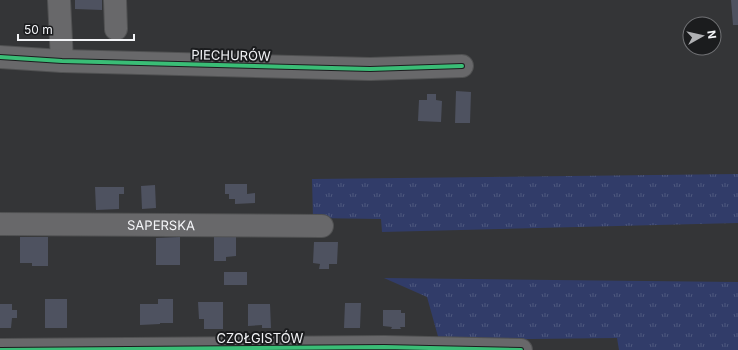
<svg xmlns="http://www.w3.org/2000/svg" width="738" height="350" font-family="Inter,sans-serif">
<defs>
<pattern id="grass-tufts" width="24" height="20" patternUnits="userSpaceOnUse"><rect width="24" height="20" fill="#313c69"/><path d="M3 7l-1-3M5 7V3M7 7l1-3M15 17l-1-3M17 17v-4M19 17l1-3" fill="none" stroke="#4f597f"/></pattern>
</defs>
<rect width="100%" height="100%" fill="#343537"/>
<path fill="url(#grass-tufts)" d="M 738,174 L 738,223 L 382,232 L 381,219 L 313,218 L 312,179 Z
M 384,278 L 738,282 L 738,350 L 619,350 L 617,338 L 439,340 L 427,297 Z"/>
<path fill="#4e5260" d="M 75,0 L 102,0 L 102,10 L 75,9 Z
M 731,0 L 738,0 L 738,25 L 733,25 Z
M 456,91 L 471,92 L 470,123 L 455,123 Z
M 427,94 L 436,94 L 436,100 L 442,101 L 441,122 L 418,121 L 419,100 L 427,100 Z
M 225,184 L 247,184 L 247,194 L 255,193 L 255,203 L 235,204 L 235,199 L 229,199 L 229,194 L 225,194 Z
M 155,185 L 156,208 L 142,209 L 141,186 Z
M 95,187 L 124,187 L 124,194 L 119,194 L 119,209 L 96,210 Z
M 20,237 L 48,237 L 48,266 L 32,266 L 32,263 L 20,263 Z
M 180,237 L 180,265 L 156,265 L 156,238 Z
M 214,237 L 236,237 L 236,256 L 226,257 L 226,261 L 214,261 Z
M 314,242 L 338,242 L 337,264 L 329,264 L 329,269 L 319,269 L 320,264 L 313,263 Z
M 224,272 L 247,272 L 247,285 L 224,285 Z
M 45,299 L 67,299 L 67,328 L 45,328 Z
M 158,299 L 173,299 L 173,323 L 160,323 L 160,324 L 140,325 L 140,304 L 158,304 Z
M 198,302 L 223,302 L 223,329 L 204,329 L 204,319 L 199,319 Z
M 345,303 L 361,303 L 360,328 L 344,328 Z
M 0,304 L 12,304 L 12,310 L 17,310 L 17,318 L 12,318 L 11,328 L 0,328 Z
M 248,304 L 270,304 L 271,328 L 262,328 L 262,325 L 248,326 Z
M 383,310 L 401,310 L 401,313 L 405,313 L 405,327 L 400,327 L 401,329 L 391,329 L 392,327 L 383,326 Z"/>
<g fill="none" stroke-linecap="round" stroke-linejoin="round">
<g stroke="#505152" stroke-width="24">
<g id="minor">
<path d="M 59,0 L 62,61"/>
<path d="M 115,0 L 116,29"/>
<path d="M 0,57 L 62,61 L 370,69 L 462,66"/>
<path id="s1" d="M 0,224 L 322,226"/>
<path d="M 0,350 L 384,347 L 521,350"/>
</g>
</g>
<use href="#minor" stroke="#68686a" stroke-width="22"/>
<g stroke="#1b1c1e" stroke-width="6">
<path id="cycleway" d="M 0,57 L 62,61 L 370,69 L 462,66
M 0,350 L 384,347 L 521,350"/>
</g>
<use href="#cycleway" stroke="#3abd76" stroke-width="4"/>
</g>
<g text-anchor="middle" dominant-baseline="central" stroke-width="4" stroke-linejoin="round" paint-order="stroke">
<g font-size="13" fill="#f3f4f7" stroke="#1b1c1e">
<text transform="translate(231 55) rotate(1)">PIECHURÓW</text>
<text stroke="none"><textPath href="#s1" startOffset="161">SAPERSKA</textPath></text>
<text x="260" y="338">CZOŁGISTÓW</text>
</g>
</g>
<g transform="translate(702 36) rotate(82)"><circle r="19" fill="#1b1c1e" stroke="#717275"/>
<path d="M0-3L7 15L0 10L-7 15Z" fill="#b0b1b4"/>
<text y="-6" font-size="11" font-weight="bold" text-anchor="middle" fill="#f3f4f7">N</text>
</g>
<path d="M18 34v6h116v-6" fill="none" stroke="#f3f4f7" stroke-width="2"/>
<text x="24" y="34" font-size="12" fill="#f3f4f7" stroke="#1b1c1e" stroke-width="3" paint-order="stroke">50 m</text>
</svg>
